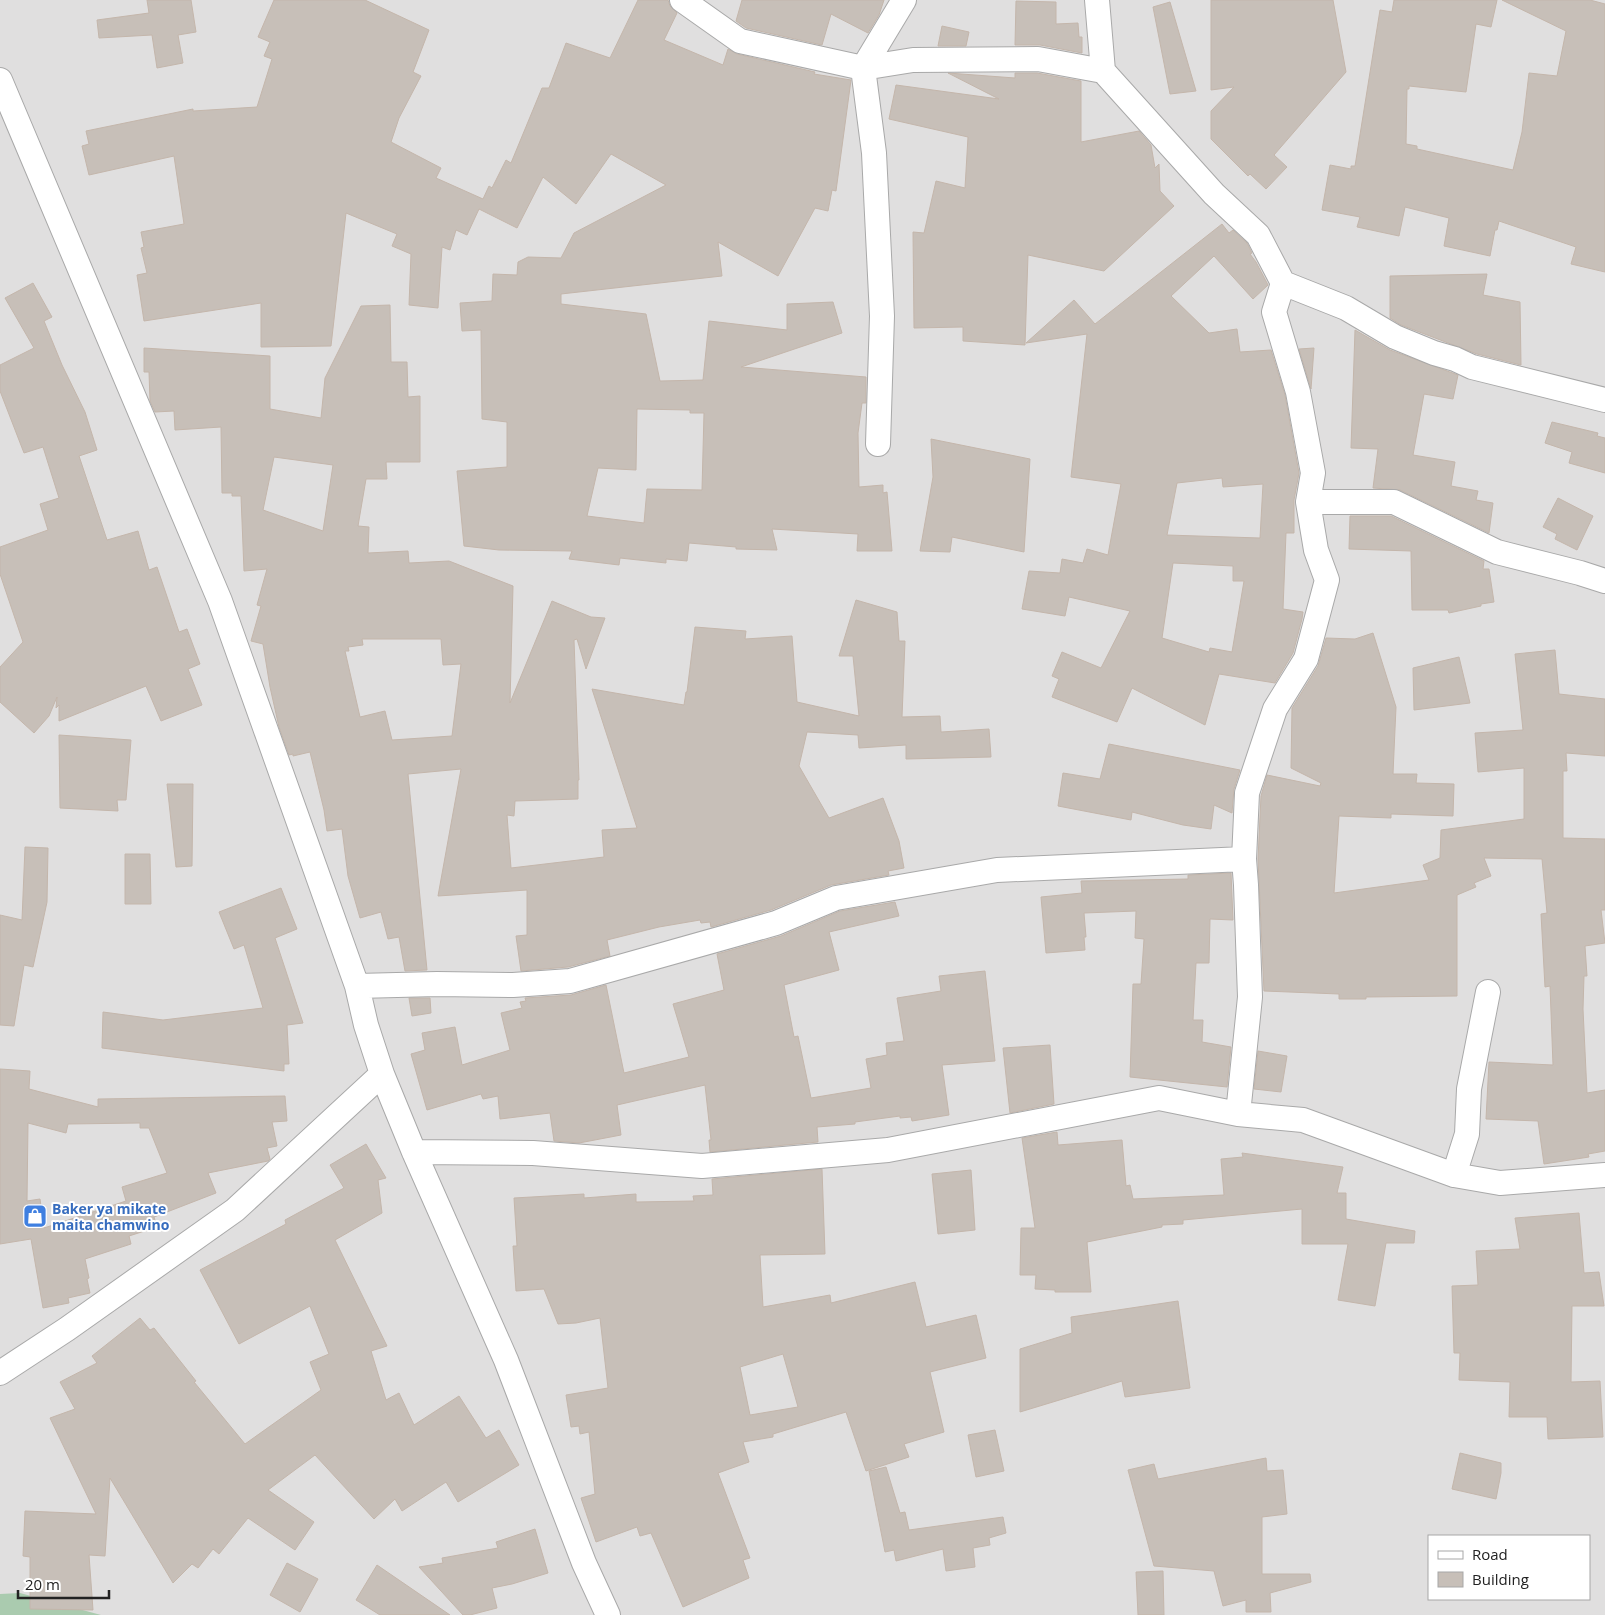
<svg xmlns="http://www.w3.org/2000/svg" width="1605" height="1615" font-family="'Open Sans',sans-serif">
<rect width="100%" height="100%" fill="#f2efe9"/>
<path fill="#e0dfdf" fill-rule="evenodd" d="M 0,0 L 1605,0 L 1605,1615 L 0,1615 ZM 1429,1536 L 1589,1536 L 1589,1599 L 1429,1599 Z"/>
<path fill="#aacbaf" d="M 20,1593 L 101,1615 L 0,1615 L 0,1594 Z"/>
<path fill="#c7bfb8" stroke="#c4b6ab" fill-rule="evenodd" d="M 147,0 L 191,0 L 196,32 L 178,35 L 183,63 L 157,68 L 152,35 L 99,38 L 97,20 L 149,13 Z
M 274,0 L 365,0 L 429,30 L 413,72 L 421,76 L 399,118 L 391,142 L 441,168 L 436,178 L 483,199 L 489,186 L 492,188 L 506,160 L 511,163 L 542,88 L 549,88 L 566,43 L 610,58 L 638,0 L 668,0 L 670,6 L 677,13 L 664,40 L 723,65 L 728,49 L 737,54 L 815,72 L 814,74 L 851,80 L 836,191 L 832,190 L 828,211 L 815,208 L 778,276 L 718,242 L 722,276 L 561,294 L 561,304 L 646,314 L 660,381 L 703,380 L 709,321 L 787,330 L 787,304 L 833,302 L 842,333 L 741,367 L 866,377 L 866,403 L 862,403 L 858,433 L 859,487 L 883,485 L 883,493 L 887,492 L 892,551 L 857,551 L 858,534 L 772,529 L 777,550 L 736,549 L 736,547 L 689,543 L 687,561 L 666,559 L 666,563 L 620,558 L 619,565 L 569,559 L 572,551 L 499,550 L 464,546 L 457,471 L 507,467 L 507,422 L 482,419 L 481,330 L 462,331 L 460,303 L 492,301 L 493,274 L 517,275 L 518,262 L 528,257 L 561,258 L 574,233 L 666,185 L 611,154 L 576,204 L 543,177 L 517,228 L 479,209 L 467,235 L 456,230 L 450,250 L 442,247 L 438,308 L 409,305 L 411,254 L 392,246 L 397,234 L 346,213 L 331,346 L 261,347 L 261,303 L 144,321 L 137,275 L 147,273 L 141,248 L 144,247 L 141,232 L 184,224 L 174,156 L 89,175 L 82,146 L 89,144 L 86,131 L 193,109 L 193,111 L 257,107 L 272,59 L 264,56 L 270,42 L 258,37 ZM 637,409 L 690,410 L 690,413 L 704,413 L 702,490 L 647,489 L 644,523 L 587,516 L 598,468 L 636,470 Z
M 742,0 L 884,0 L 879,15 L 868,33 L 831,14 L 822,45 L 746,28 L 736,21 Z
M 1211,0 L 1333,0 L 1346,72 L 1274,155 L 1287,167 L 1266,189 L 1250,174 L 1248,176 L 1211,139 L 1211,111 L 1234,87 L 1211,90 Z
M 1394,0 L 1497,0 L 1491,27 L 1476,24 L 1466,92 L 1409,86 L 1409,89 L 1407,89 L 1406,144 L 1417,146 L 1417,149 L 1513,170 L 1522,132 L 1529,73 L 1557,76 L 1566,31 L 1502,0 L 1590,0 L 1605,4 L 1605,272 L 1571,264 L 1576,247 L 1499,221 L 1497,230 L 1495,230 L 1490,256 L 1444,246 L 1449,218 L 1405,207 L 1399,236 L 1357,227 L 1360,217 L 1322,210 L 1330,165 L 1351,169 L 1351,166 L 1355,166 L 1380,10 L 1392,12 Z
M 1016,1 L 1056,2 L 1056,24 L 1078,23 L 1079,37 L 1082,37 L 1082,53 L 1040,45 L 1015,45 Z
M 1170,2 L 1196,91 L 1170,94 L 1153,7 Z
M 942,26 L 969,32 L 966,46 L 938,46 Z
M 948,73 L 1015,78 L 1015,73 L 1037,73 L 1081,81 L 1081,142 L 1139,131 L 1151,145 L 1155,168 L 1159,164 L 1160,191 L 1174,206 L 1104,271 L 1028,255 L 1025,345 L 963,341 L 963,327 L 914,328 L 913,232 L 924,233 L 936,181 L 965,188 L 968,137 L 889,119 L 896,85 L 999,99 Z
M 1222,224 L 1229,233 L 1233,230 L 1247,243 L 1252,253 L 1250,254 L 1256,262 L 1268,285 L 1253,299 L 1214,256 L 1171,296 L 1209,333 L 1237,329 L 1240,352 L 1271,350 L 1285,395 L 1299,473 L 1294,500 L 1294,533 L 1286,533 L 1283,609 L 1303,612 L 1302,619 L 1293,653 L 1275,683 L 1219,674 L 1205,725 L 1132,688 L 1117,722 L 1052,697 L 1059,679 L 1052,676 L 1062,652 L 1101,668 L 1130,611 L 1069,597 L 1065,616 L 1022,609 L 1029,571 L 1060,573 L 1062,559 L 1083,563 L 1087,549 L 1108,555 L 1121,484 L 1071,477 L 1087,334 L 1026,343 L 1074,300 L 1095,324 ZM 1222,478 L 1223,487 L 1263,484 L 1260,538 L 1167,535 L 1177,483 ZM 1173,563 L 1233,566 L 1233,581 L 1244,581 L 1232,652 L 1210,648 L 1209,652 L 1162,638 Z
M 1487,274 L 1483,295 L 1520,302 L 1521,365 L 1477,354 L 1401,325 L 1390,318 L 1390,276 Z
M 33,283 L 52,317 L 44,321 L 62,365 L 85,412 L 97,450 L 79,456 L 107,540 L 138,531 L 149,570 L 157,567 L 179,632 L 187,629 L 200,664 L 188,669 L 202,705 L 161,721 L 146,686 L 59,721 L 59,705 L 56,708 L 57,697 L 49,716 L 34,733 L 0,702 L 0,667 L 23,642 L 0,574 L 0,547 L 48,530 L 40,504 L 59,498 L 43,447 L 24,453 L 0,391 L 0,365 L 34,348 L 5,298 Z
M 390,305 L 391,362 L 407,362 L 408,397 L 420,396 L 420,462 L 386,462 L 387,479 L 366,479 L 358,526 L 369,527 L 368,553 L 408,551 L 409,563 L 449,561 L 513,586 L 510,703 L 552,601 L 591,617 L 605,618 L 586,669 L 577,639 L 574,640 L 579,780 L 578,780 L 578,799 L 515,801 L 514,816 L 507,815 L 511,868 L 604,857 L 602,830 L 637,828 L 592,689 L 684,705 L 686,692 L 687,692 L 695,627 L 746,631 L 745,639 L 792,636 L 797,702 L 859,716 L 853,656 L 839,656 L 856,600 L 897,612 L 899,641 L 905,641 L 902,717 L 940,716 L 941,732 L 989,729 L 991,757 L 906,759 L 906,745 L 859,748 L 858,735 L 807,732 L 799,766 L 829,818 L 883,798 L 899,841 L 904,868 L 888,871 L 889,875 L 831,885 L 771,910 L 711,927 L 710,922 L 701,923 L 700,920 L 659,927 L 607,940 L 610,956 L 568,967 L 521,971 L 516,936 L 527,935 L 527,890 L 438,896 L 461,769 L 408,774 L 427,970 L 405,971 L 399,937 L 388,939 L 381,912 L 360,918 L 348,876 L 342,829 L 327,831 L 324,810 L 310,752 L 293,756 L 293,754 L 289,755 L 279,727 L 270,687 L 263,644 L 251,641 L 261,606 L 257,605 L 267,569 L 244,571 L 241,496 L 232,496 L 232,493 L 222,493 L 221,427 L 175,430 L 174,411 L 155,412 L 150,401 L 149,372 L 144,372 L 144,348 L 270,356 L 270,409 L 321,418 L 325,378 L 361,306 ZM 274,457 L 333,465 L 323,531 L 263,510 ZM 362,639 L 441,639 L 443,665 L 461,664 L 452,736 L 392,740 L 385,711 L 360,717 L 345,651 L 349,651 L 348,647 L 363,645 Z
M 1355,330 L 1390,350 L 1458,375 L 1453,399 L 1424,394 L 1413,455 L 1455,462 L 1451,486 L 1478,491 L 1476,500 L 1493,503 L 1489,533 L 1400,490 L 1373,488 L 1378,449 L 1351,448 Z
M 1314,348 L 1311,389 L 1299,349 Z
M 1552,422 L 1598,433 L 1597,436 L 1605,438 L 1605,473 L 1569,463 L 1572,452 L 1545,443 Z
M 931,439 L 1030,459 L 1024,552 L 952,537 L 950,552 L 920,551 L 933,477 Z
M 1558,498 L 1593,516 L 1577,550 L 1555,539 L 1557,534 L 1543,527 Z
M 1350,516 L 1391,516 L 1484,561 L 1483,569 L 1489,569 L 1494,602 L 1481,604 L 1481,606 L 1449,613 L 1448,610 L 1412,610 L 1411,551 L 1349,549 Z
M 1373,633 L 1396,707 L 1393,774 L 1417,774 L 1416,783 L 1454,784 L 1453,816 L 1391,814 L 1391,818 L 1339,816 L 1334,893 L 1429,880 L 1423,865 L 1440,858 L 1441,830 L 1524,819 L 1524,768 L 1478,772 L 1475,733 L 1523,730 L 1515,654 L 1555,650 L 1559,694 L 1605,699 L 1605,756 L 1566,753 L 1567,771 L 1563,771 L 1563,838 L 1605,839 L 1605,910 L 1601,910 L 1605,943 L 1585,946 L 1587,976 L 1584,976 L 1583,1009 L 1587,1093 L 1605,1090 L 1605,1151 L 1588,1154 L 1589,1157 L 1544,1164 L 1538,1121 L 1486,1119 L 1489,1062 L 1553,1065 L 1550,986 L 1545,987 L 1541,914 L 1547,913 L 1542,859 L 1484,858 L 1491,876 L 1474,883 L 1476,887 L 1457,895 L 1457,996 L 1366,997 L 1366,999 L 1339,999 L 1339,994 L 1264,991 L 1258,859 L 1261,796 L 1267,775 L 1320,786 L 1321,783 L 1291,768 L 1292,708 L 1318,666 L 1326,638 L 1355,639 Z
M 1459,657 L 1470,703 L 1414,710 L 1413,668 Z
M 59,735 L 131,740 L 126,800 L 117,800 L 118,811 L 60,808 Z
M 1109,744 L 1240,770 L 1234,789 L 1232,813 L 1214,805 L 1211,829 L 1183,825 L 1132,812 L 1131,820 L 1058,806 L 1063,773 L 1100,779 Z
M 167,784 L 193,784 L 192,866 L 176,867 Z
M 25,847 L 48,848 L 47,902 L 33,967 L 24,965 L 14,1026 L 0,1025 L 0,915 L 22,920 Z
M 125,854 L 150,854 L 151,904 L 125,904 Z
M 1231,873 L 1233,920 L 1210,919 L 1209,963 L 1196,963 L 1193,1020 L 1203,1020 L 1202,1042 L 1231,1047 L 1227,1087 L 1130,1077 L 1133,984 L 1141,984 L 1144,939 L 1135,938 L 1136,911 L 1084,913 L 1086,937 L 1084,937 L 1085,950 L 1046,953 L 1041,897 L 1082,893 L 1081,881 L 1188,879 L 1188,875 Z
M 281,888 L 297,929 L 275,938 L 303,1023 L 287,1025 L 289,1064 L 284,1064 L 284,1071 L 102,1048 L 103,1012 L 163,1020 L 263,1008 L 244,945 L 234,949 L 219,912 Z
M 895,902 L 899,916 L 829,932 L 839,970 L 784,985 L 794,1037 L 798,1036 L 811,1098 L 871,1088 L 866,1059 L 887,1055 L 886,1043 L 904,1041 L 897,998 L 941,991 L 939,976 L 985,971 L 995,1061 L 942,1065 L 949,1115 L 912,1121 L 911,1117 L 900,1118 L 900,1116 L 855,1122 L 855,1124 L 817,1127 L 818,1142 L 710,1152 L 709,1140 L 711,1140 L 705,1085 L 617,1105 L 621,1135 L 579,1143 L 554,1141 L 550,1113 L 500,1119 L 498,1096 L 483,1099 L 481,1094 L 427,1110 L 411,1054 L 425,1050 L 422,1033 L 455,1027 L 462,1065 L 510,1050 L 501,1013 L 522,1008 L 520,1002 L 526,1001 L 525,998 L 571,995 L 606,985 L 624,1073 L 689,1057 L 673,1004 L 724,990 L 717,954 L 781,936 L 840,911 Z
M 409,998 L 430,998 L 431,1013 L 412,1016 Z
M 1050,1045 L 1054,1104 L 1010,1113 L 1003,1048 Z
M 1258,1051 L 1287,1056 L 1281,1092 L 1254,1089 Z
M 0,1069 L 30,1071 L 29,1089 L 98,1107 L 98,1099 L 285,1096 L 287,1121 L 272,1122 L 277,1146 L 267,1148 L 270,1159 L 268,1161 L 208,1173 L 216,1193 L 154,1217 L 157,1227 L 129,1236 L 131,1244 L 85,1259 L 89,1278 L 87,1279 L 90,1293 L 68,1298 L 69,1303 L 43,1308 L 31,1239 L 0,1244 ZM 28,1123 L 66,1133 L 68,1124 L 140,1123 L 140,1128 L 149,1128 L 167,1173 L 122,1187 L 126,1201 L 44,1228 L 40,1199 L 27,1201 Z
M 1057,1132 L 1058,1145 L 1122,1140 L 1126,1186 L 1130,1185 L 1133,1199 L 1224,1195 L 1221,1159 L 1243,1157 L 1242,1153 L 1343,1167 L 1337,1193 L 1346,1193 L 1346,1219 L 1415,1231 L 1414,1243 L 1386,1243 L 1375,1306 L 1338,1300 L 1348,1244 L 1302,1244 L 1302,1209 L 1183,1220 L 1183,1224 L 1162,1225 L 1162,1227 L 1087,1242 L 1091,1292 L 1055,1292 L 1055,1290 L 1035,1289 L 1036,1275 L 1020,1275 L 1021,1228 L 1035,1228 L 1022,1138 Z
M 366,1144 L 386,1178 L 378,1180 L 382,1213 L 335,1240 L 387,1346 L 371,1351 L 386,1400 L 399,1393 L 414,1425 L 459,1396 L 486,1438 L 499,1430 L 519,1465 L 458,1502 L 446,1482 L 402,1511 L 395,1499 L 374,1519 L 315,1455 L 268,1490 L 314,1522 L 295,1550 L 248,1518 L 219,1554 L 213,1549 L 198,1568 L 192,1564 L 173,1583 L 110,1478 L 105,1556 L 89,1555 L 93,1610 L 30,1609 L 30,1557 L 23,1556 L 25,1511 L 96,1514 L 50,1418 L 75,1409 L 60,1382 L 97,1363 L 92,1356 L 140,1318 L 150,1330 L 154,1328 L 196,1381 L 194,1382 L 245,1444 L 321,1390 L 310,1362 L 329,1354 L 310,1306 L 239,1344 L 200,1270 L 286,1224 L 285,1220 L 344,1188 L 330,1165 Z
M 822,1169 L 825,1254 L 760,1255 L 763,1307 L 830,1295 L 831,1303 L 915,1282 L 926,1327 L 976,1315 L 986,1358 L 930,1372 L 944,1432 L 904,1444 L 909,1457 L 866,1471 L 846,1412 L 773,1434 L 773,1437 L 743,1442 L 749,1462 L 718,1473 L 750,1558 L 743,1560 L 749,1578 L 683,1607 L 651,1533 L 640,1536 L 637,1527 L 596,1542 L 581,1498 L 595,1494 L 589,1432 L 580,1434 L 579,1426 L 571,1427 L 566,1395 L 608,1388 L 600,1318 L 576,1323 L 558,1324 L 544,1289 L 516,1291 L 513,1246 L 517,1246 L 514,1198 L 584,1194 L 584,1198 L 636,1194 L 636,1202 L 694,1201 L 693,1196 L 713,1195 L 712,1179 ZM 783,1354 L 798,1407 L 750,1415 L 740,1367 Z
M 971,1170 L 975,1230 L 938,1234 L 932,1174 Z
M 1579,1213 L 1584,1273 L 1599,1272 L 1604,1306 L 1572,1306 L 1571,1382 L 1600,1381 L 1603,1437 L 1548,1439 L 1547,1417 L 1509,1417 L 1510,1382 L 1459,1380 L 1460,1353 L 1454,1353 L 1452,1286 L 1478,1285 L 1476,1251 L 1520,1249 L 1515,1218 Z
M 1178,1301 L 1190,1388 L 1125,1397 L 1122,1381 L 1020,1412 L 1020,1349 L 1072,1333 L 1071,1317 Z
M 995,1430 L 1004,1471 L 976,1477 L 968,1435 Z
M 1460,1453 L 1501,1463 L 1501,1473 L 1496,1499 L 1452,1489 Z
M 1266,1458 L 1267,1471 L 1283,1470 L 1287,1514 L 1262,1517 L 1262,1574 L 1310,1574 L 1311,1582 L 1270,1593 L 1271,1612 L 1246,1612 L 1246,1600 L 1223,1606 L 1214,1571 L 1154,1566 L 1128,1470 L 1154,1464 L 1158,1479 Z
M 886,1467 L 900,1513 L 905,1512 L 909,1530 L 1003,1517 L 1006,1533 L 989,1538 L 990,1545 L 973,1548 L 975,1567 L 946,1571 L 943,1549 L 896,1561 L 894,1550 L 885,1552 L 869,1471 Z
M 535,1529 L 548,1573 L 512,1584 L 492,1588 L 497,1608 L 470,1615 L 463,1615 L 419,1567 L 443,1563 L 442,1558 L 498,1548 L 496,1542 Z
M 287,1563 L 318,1579 L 300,1612 L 270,1595 Z
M 377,1565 L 450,1615 L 380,1615 L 356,1600 Z
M 1163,1571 L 1164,1615 L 1138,1615 L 1136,1572 Z"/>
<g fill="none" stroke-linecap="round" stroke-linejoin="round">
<g stroke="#a9a9a9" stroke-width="26">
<path id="minor" d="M 682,0 L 740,41 L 863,68 L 913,60 L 1038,59 L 1103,71 L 1214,194 L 1258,235 L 1283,283 L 1274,312 L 1298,392 L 1313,473 L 1308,502 L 1316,550 L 1327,580 L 1306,659 L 1275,709 L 1247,793 L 1244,859 L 1246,885 L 1250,997 L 1238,1114
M 1097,0 L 1103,71
M 0,80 L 220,601 L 357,986 L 366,1025 L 382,1074 L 414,1152 L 506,1360 L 584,1563 L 608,1615
M 1283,283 L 1346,308 L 1395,337 L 1434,353 L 1455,359 L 1472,367 L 1605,400
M 878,444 L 882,316 L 874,153 L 863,68 L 904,0
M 1308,502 L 1394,502 L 1497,552 L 1580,573 L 1605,581
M 357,986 L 437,984 L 513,985 L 570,981 L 776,923 L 836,898 L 997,870 L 1244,859
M 414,1152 L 533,1153 L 702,1166 L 888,1150 L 1159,1098 L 1238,1114 L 1303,1120 L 1454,1175 L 1500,1183 L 1605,1175
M 1454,1175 L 1467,1134 L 1469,1089 L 1488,992
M 0,1373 L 67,1329 L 235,1210 L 382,1074"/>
</g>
<use href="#minor" stroke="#fff" stroke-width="24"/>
</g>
<defs>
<g id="shop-square" transform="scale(1.25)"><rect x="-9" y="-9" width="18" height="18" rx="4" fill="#3f7fe0" stroke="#fff"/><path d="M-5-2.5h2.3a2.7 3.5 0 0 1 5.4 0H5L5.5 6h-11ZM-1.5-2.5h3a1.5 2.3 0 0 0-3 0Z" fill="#fff"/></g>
</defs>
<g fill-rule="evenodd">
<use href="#shop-square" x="35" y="1216"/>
</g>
<g text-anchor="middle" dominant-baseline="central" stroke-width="4" stroke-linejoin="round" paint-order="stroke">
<g font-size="14" font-weight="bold" fill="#366cbe" stroke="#fff" text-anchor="start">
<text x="52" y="1208">Baker ya mikate<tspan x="52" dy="16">maita chamwino</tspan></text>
</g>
</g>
<rect x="1428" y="1535" width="162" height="65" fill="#ffffff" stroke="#a7a7a7"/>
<rect x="1438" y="1551" width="25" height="8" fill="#ffffff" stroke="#a7a7a7"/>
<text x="1472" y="1560" font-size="15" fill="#222222">Road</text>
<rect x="1438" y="1572" width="25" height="15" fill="#c7bfb8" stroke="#a7a7a7"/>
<text x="1472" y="1585" font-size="15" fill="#222222">Building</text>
<path d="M18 1590v8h91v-8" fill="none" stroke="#222222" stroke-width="2.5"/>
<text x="25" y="1590" font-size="15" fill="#222222" stroke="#ffffff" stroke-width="4" paint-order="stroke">20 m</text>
</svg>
